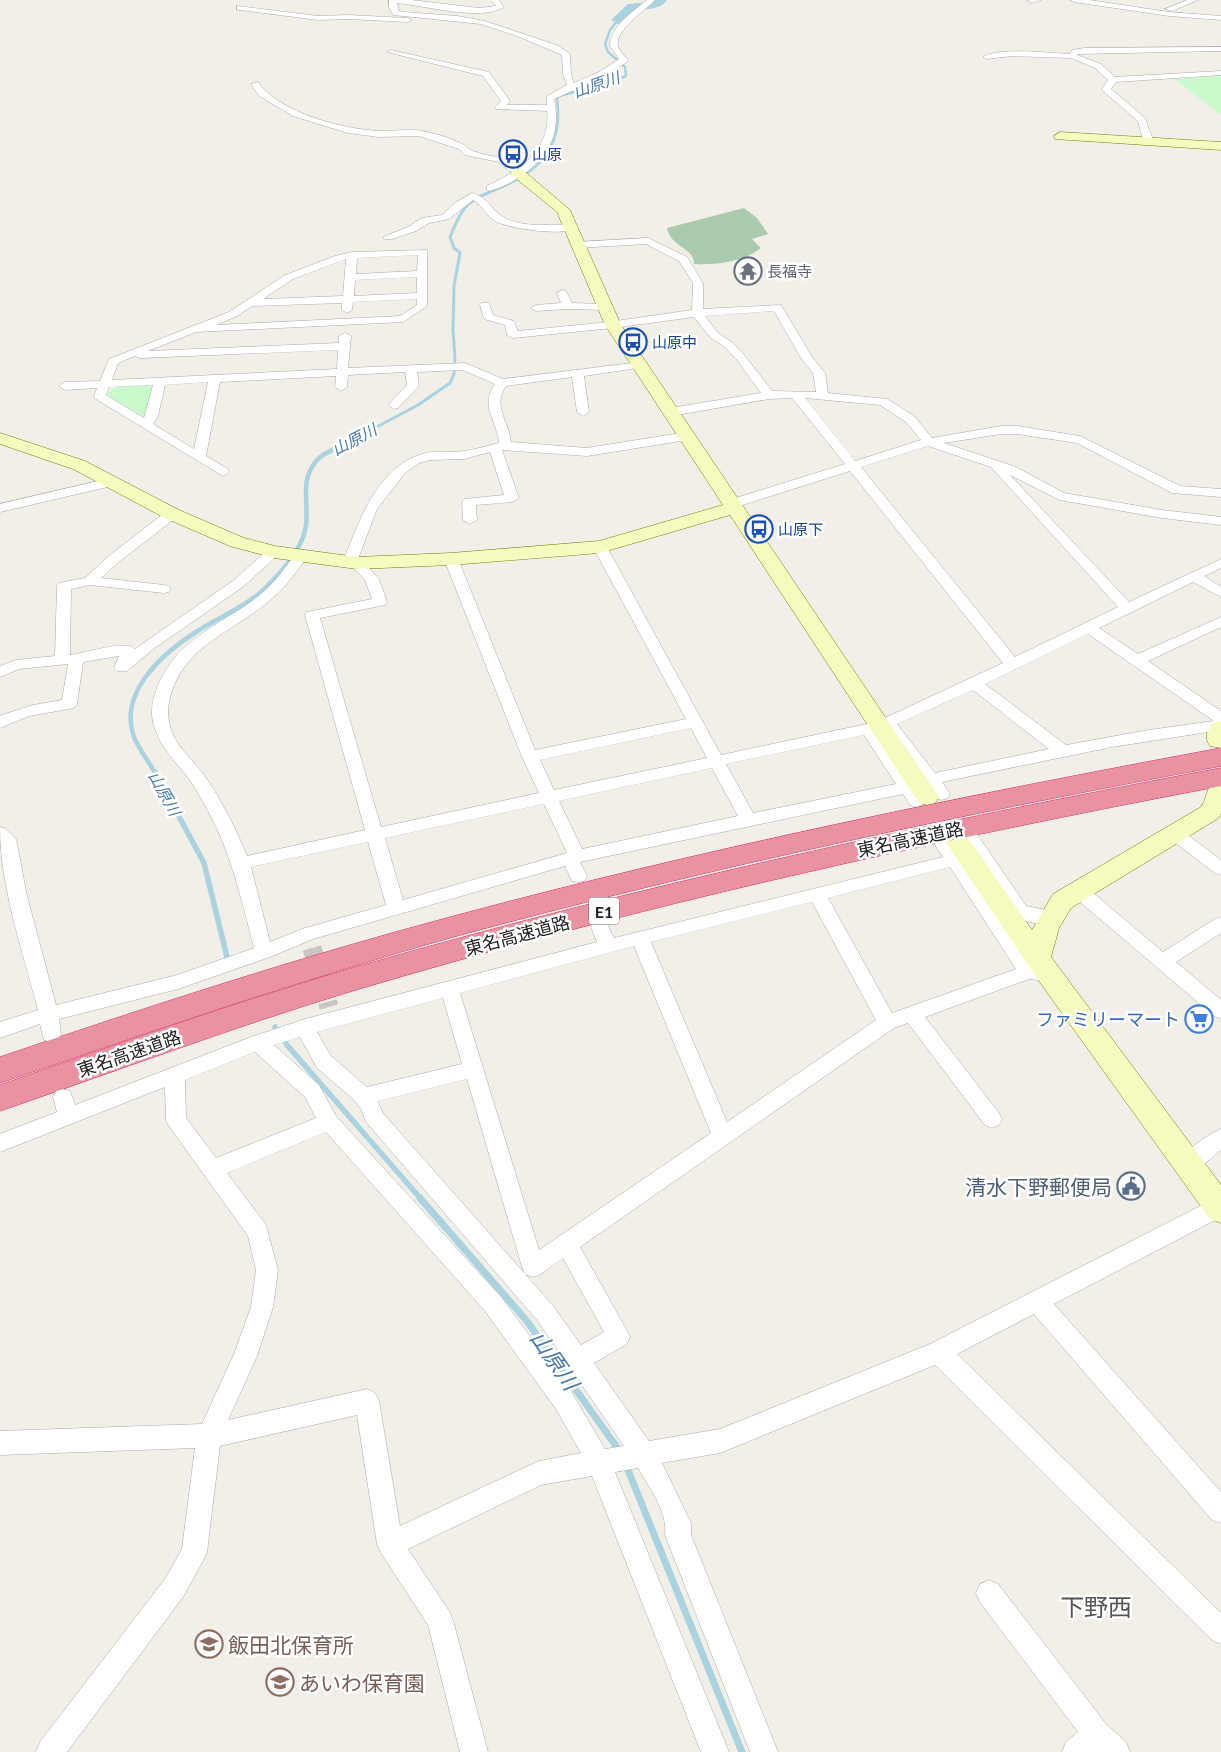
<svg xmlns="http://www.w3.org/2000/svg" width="1221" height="1752" font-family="Lato,'Noto Sans JP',sans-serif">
<rect width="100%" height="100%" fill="#f2efe9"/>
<path fill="#aacbaf" d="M 744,208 L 757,218 L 768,234 L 752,239 L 761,248 C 743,262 717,265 694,264 C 694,247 671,248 667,228 Z"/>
<path fill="#c8facc" d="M 1221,76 L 1221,115 L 1175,79 Z
M 150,385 L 154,387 L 147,415 L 143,416 L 107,395 C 112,382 139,386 150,385 Z"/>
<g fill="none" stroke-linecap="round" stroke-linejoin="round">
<path stroke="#aad3df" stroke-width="2.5" d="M 485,194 C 532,177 565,153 557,99 L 559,96 L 605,84 L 626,76 L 625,67 L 608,52 L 605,44 L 610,30 L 618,20"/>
<path stroke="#aad3df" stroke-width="3" d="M 341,446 L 418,405 L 450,383 L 454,374 L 455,359 L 453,330 L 454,286 L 460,253 L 454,248 L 450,237 C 460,214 463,202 488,193"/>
<path stroke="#aad3df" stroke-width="4.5" d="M 155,773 C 150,763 135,744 133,734 C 120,691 163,653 196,632 C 216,619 242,608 260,593 C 270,584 281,572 289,562 C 296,552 305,537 306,525 C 309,500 299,481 317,460 C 323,453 335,449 343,445"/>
<path stroke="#aad3df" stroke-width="5.5" d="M 155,772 L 204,863 L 227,957
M 275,1027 L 287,1045 L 421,1199"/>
<path stroke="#aad3df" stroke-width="7" d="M 420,1198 L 526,1320 L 621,1453
M 626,1465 L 742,1752"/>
<path fill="#aad3df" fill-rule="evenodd" d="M 653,0 L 667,0 C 658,11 650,7 638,11 C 630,13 626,22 618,24 L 611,20 L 628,4 L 650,2 Z"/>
<path stroke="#c8c6c1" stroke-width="19" stroke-dasharray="19 9" stroke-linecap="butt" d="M 312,948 L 329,1007"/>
<g stroke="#a9a9a9" stroke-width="1">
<path id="street" d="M 389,0 L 411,0 L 479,8 L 496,6 L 491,0 L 499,0 L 504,7 C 484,21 429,7 405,4 L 397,3 L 399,11 L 404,12 L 457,16 L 485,21 L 559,46 L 570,54 L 571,74 L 574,83 L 601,71 L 619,59 L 610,46 C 610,26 633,12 647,0 L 655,0 C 645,11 614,30 618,47 C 620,52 625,56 628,60 L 627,62 L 601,78 L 554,99 C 556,109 557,119 555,129 C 550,159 518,183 490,191 L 487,190 L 487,186 L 512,173 L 499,162 L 465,155 L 459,149 L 419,136 L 379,137 L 348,133 L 293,116 L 259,96 L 251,84 L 258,82 C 280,113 342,129 379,131 C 392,132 407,128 421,131 C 434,133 452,138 464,145 C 468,147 469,150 473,151 C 494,159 499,153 518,169 C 537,155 550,135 547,111 L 496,109 L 495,107 L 501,101 L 483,76 L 387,52 L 391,50 L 489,72 L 510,101 L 507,105 L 547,105 L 547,96 L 567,85 L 563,74 L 562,55 L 517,36 L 481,24 L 393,15 L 389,7 Z
M 1028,0 L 1041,0 L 1031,3 Z
M 1070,0 L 1089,0 L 1169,12 L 1221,16 L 1221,20 L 1169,16 L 1074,2 Z
M 1187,0 L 1198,0 L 1172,11 L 1165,9 Z
M 237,6 L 318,16 L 348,15 L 408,18 L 412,20 L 408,22 L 348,19 L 318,20 L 240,10 L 237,10 Z
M 1221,47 L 1221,51 L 1078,54 L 1077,55 L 1101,64 L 1115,77 L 1221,71 L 1221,75 L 1116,82 L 1111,89 L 1145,118 L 1153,140 L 1148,143 L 1143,140 L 1138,121 L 1103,91 L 1102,89 L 1108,80 L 1095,68 L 1071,58 L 1012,56 L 987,59 L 983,57 C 996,47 1051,53 1070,54 L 1072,50 L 1084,48 Z
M 472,193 C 487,197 491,209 503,217 C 521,228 548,224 569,225 L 574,228 C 564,237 507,228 495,221 C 486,215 482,205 473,200 L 449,219 L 429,223 L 416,231 L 392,239 L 384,239 L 383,237 L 408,227 L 422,218 L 442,215 L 455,203 Z
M 648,238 L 687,257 L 703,283 L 703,309 L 781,305 L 812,357 L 825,373 L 828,393 L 887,399 L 914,416 L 932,438 L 1001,426 L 1017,426 L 1080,436 L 1180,486 L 1221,489 L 1221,497 L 1172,493 L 1077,443 L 1017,434 L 1001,434 L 944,443 L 1016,467 L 1064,493 L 1162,510 L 1221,517 L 1221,525 L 1162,518 L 1060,500 L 1010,475 L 1129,602 L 1221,559 L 1221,568 L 1204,576 L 1221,587 L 1221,597 L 1193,582 L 1099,628 L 1138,654 L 1221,617 L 1221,627 L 1148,661 L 1221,711 L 1221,730 L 1112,747 L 942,782 L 950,794 L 948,798 L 942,800 L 936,798 L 885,730 L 878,732 L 924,801 L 922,805 L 916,807 L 910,805 L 903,794 L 580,862 L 587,876 L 584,881 L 578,882 L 572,881 L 565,866 L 313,939 L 270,957 L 178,989 L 59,1019 L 61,1034 L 58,1040 L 51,1042 L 44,1040 L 40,1024 L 0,1038 L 0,1022 L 38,1010 C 23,952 0,887 0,827 L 6,829 L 16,839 L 27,896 L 56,1005 L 177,975 L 254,948 C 241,898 232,855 207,809 C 201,799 196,788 189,779 C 176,762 158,745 153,722 C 148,700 162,673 176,656 C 198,631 230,618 256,598 C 272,586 284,570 296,553 L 301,552 L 308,556 C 296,573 284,589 268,602 C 233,631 185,646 171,694 C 167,707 167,719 172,732 C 179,750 195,762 206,778 C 222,801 236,829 247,856 L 365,830 L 305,615 L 307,612 L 372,599 L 365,580 L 352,566 L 345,565 L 343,562 C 359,521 378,464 426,453 C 439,450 452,453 465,451 C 476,449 487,446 499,443 C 497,419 479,407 495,384 L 463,370 L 417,372 L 419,386 L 398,408 L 394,409 L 388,405 L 407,385 L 405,372 L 348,375 L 347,387 L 341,391 L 335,387 L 336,376 L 220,382 L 206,456 L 228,469 L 229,472 L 223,476 L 96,399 L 94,396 L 97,388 L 65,390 L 59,386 L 65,382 L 100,381 L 109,359 L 229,312 L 285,275 L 335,256 L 352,252 L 427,250 L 427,306 L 403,322 L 196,332 L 148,351 L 339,343 L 339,336 L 345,333 L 351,336 L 348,368 L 465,363 L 503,379 L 640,362 L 646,365 L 644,367 L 584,376 L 589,412 L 583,416 L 577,412 L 572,377 L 506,386 C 492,406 509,421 511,442 L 587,448 L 687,432 L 693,436 L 687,440 L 587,456 L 502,450 L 519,498 L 512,502 L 476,505 L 477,520 L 470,524 L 463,520 L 462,502 L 464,499 L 504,495 L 490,452 L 464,459 L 430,460 L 419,463 L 405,473 L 377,509 L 358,559 L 362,560 L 379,579 L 387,602 L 385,605 L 320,618 L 381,827 L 539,793 L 522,757 L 444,559 L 446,556 L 456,556 L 458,559 L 535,750 L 686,719 L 593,547 L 600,543 L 607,547 L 721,755 L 876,722 L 1003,663 L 850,471 L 736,507 L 726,507 L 724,504 L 726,501 L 845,464 L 792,398 L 769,399 L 671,416 L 667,415 L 665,412 L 671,408 L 761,393 L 737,360 L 725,347 L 710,337 L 694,317 L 613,328 L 513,338 L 507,335 L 505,325 L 484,319 L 480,305 L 481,303 L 489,303 L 493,315 L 514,321 L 518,331 L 609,322 L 692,310 L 693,283 L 679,261 L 646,244 L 577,248 L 572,245 L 577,242 ZM 418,255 L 417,271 L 356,274 L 357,258 ZM 346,259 L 343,296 L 263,299 L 293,279 ZM 417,277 L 417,293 L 354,296 L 355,280 ZM 417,299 L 417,305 L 400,316 L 216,325 L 237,316 L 252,306 L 342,303 L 342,310 L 347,313 L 352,310 L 353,302 ZM 774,311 L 801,358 L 813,373 L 816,392 L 772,391 L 745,356 L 733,343 L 718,333 L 705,316 ZM 338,350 L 337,369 L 112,380 L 118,363 L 135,356 L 140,358 ZM 208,382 L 194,449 L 153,424 L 158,416 L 165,385 ZM 153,385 L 144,418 L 106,395 L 109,387 ZM 805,398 L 880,405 L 906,422 L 921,440 L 855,461 ZM 928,446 L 991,467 L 1118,607 L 1015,657 L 861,467 ZM 1088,634 L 1214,721 L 1149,730 L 1066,745 L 985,684 ZM 973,690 L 1049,749 L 935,773 L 897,724 ZM 691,728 L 707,758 L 554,790 L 540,760 ZM 864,735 L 896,784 L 753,813 L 726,764 ZM 712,768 L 738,816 L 582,849 L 559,801 ZM 544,804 L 567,853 L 403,900 L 385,838 ZM 368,842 L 386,905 L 302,929 L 270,942 L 251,867 Z
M 562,290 L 566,291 L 572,303 L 604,304 L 609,307 L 604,310 L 568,309 L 536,311 L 531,308 L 536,305 L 561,303 L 557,293 Z
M 111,478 L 116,479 L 117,482 L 116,485 L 0,512 L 0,504 Z
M 172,510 L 177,511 L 179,514 L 177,517 L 120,561 L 101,578 L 164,585 L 169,586 L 171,589 L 169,592 L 164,593 L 90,585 L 71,589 L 70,655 C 83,654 126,639 135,649 L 234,580 L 269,549 L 279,549 L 281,552 L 244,586 L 152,650 L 127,671 L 117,671 L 114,668 L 119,656 L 83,662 L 77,704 L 74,708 L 29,716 L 0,728 L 0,716 L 2,715 L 33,705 L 62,700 L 68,664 L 19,669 L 0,677 L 0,666 L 16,660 L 55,656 L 57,586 L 59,583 L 85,578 L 110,555 L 167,511 Z
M 1175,828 L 1181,830 L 1221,860 L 1221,875 L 1215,873 L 1169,838 L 1166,834 L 1169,830 Z
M 971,832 L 977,834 L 1026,906 L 1057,912 L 1060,917 L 1057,922 C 1044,926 1026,923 1014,916 L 962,838 L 965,834 Z
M 944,839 L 950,841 L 1034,965 L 1055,969 L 1057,974 L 1055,979 L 1048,981 L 1029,979 L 925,1017 L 999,1113 L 1002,1119 L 999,1125 L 992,1128 L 985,1125 L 908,1023 L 894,1028 L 580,1247 L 630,1336 L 627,1344 L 594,1363 L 649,1441 L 720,1429 L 930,1344 L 1212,1200 L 1221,1198 L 1221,1217 L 1054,1304 L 1221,1492 L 1221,1523 L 1212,1520 L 1034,1314 L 957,1354 L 1221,1613 L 1221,1644 L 1212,1640 L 935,1365 L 720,1453 L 662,1463 L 691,1523 L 691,1535 L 778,1752 L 750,1752 L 665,1535 C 668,1512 649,1487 638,1468 L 615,1472 L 729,1752 L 701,1752 L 592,1476 L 541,1485 L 408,1549 L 449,1611 L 453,1620 L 488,1752 L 460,1752 L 428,1625 L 381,1553 L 377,1544 L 357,1415 L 220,1446 L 207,1552 L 203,1561 L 183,1597 L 67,1752 L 36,1752 L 40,1742 L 165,1579 L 182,1549 L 195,1448 L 0,1455 L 0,1431 L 202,1424 L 234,1354 L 251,1307 L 256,1270 L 248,1236 L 169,1126 L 166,1120 L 165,1087 L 0,1152 L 0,1134 L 57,1112 L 53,1097 L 56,1091 L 63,1089 L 70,1091 L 75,1105 L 251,1037 L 305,1019 L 597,942 L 591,927 L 594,922 L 600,920 L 606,922 L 614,938 L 943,857 L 935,845 L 938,841 ZM 950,867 L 1016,969 L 892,1013 L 828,898 ZM 812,902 L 876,1020 L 727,1122 L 651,942 ZM 634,946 L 711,1133 L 539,1250 L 460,993 ZM 443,998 L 462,1064 L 367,1087 L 331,1056 L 317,1032 ZM 300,1037 L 317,1068 L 353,1099 L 361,1109 L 366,1122 L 537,1320 L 624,1446 L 605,1449 L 572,1393 L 501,1297 L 336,1116 L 319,1085 L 274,1045 ZM 255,1052 L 305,1097 L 316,1118 L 216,1158 L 186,1118 L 185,1080 ZM 467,1079 L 522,1267 L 525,1274 L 382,1112 L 378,1101 ZM 326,1132 L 485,1311 L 556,1409 L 581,1453 L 539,1461 L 400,1526 L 379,1401 L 375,1393 L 367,1389 L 228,1420 L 257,1356 L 273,1307 L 278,1270 L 266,1225 L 227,1173 ZM 563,1258 L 604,1332 L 581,1345 L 553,1306 L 525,1274 L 533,1277 L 541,1274 Z
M 1079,884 L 1085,886 L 1163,952 L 1215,919 L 1221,917 L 1221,933 L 1176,962 L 1221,1000 L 1221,1019 L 1214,1016 L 1073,896 L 1070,891 L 1073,886 Z
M 1221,1129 L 1221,1150 C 1209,1159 1196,1175 1181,1169 L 1178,1163 C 1183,1151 1209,1134 1221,1129 Z
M 989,1580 L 998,1584 L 1106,1724 L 1126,1742 L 1130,1752 L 1062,1752 L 1066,1742 L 1078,1732 L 980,1602 L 976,1593 L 980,1584 Z"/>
</g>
<g stroke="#707d05" stroke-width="1">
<path id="secondary" d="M 1060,132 L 1221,142 L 1221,150 L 1055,139 L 1054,136 Z
M 518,169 L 523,170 L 570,210 L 621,325 L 935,791 L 939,797 L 935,803 L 927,805 L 919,803 L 730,515 L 600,553 L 451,565 L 357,569 L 274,558 L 230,546 L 165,518 L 73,469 L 0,444 L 0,433 L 85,461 L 179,510 L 244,538 L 275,546 L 357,557 L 451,553 L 599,541 L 723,505 L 605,325 L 557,212 L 513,176 L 511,173 Z
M 1221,721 L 1221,748 L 1210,746 C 1204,737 1207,731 1213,723 Z
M 1219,782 L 1221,782 L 1221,814 L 1217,819 L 1071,908 L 1059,928 L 1051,957 L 1221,1185 L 1221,1223 L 1210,1219 L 1039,981 L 945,841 L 948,835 L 957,832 L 966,835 L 1032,930 L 1053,894 L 1201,807 C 1206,800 1206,792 1211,784 Z"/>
</g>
<g stroke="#dc2a67" stroke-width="1">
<path id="highway" d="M 1221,748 L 1221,766 C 963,814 706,868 453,937 C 300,980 151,1031 0,1083 L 0,1057 C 150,1006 300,957 454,916 C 707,848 963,796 1221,748 Z
M 1221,768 L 1221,786 C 927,842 636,906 349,992 C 231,1028 116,1071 0,1111 L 0,1085 C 116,1044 232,1004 349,969 C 636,886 928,823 1221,768 Z"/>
</g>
<use href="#street" fill="#fff" fill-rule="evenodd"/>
<use href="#secondary" fill="#f7fabf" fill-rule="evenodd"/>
<use href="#highway" fill="#e892a2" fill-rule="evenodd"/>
</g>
<defs>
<g id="bus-ring" transform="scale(1.4375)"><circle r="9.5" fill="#fff" stroke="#1a4fb4" stroke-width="1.5"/><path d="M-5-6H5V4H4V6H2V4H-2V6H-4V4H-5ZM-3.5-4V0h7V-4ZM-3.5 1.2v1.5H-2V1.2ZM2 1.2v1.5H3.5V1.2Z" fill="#1a4fb4"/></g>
<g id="temple-ring" transform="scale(1.4375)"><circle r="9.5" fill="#fff" stroke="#6b7280" stroke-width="1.5"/><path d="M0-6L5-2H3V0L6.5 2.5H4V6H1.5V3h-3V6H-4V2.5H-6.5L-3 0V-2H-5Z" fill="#6b7280"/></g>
<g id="supermarket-ring" transform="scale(1.4375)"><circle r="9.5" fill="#fff" stroke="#3f7fe0" stroke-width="1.5"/><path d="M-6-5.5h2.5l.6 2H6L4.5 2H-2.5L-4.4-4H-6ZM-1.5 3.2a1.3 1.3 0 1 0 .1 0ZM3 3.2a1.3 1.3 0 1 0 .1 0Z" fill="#3f7fe0"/></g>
<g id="civic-ring" transform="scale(1.4375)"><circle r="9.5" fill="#fff" stroke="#5c6f8a" stroke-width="1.5"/><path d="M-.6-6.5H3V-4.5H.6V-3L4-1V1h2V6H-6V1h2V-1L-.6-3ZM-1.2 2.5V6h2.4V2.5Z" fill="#5c6f8a"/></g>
<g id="school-ring" transform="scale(1.4375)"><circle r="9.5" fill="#fff" stroke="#8d6e63" stroke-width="1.5"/><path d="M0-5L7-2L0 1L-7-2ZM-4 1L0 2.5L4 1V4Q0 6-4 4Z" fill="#8d6e63"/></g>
</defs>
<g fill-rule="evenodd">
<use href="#bus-ring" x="513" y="154"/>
<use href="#temple-ring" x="748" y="271"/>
<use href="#bus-ring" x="633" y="342"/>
<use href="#bus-ring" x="759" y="529"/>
<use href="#supermarket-ring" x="1199" y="1019"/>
<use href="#civic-ring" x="1131" y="1186"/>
<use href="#school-ring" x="209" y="1644"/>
<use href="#school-ring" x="280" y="1682"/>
</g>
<g text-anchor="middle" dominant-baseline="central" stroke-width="5" stroke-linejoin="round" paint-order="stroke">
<g font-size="15" fill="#164399" stroke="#fff" text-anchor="start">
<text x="532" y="154">山原</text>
<text x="652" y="342">山原中</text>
<text x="778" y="529">山原下</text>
</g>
<g font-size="15" fill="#5b616d" stroke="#fff" text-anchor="start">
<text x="767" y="271">長福寺</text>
</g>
<g font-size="16" font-style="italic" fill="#4a7aab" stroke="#fff">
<text transform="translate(596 84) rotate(-19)">山原川</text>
<text transform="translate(354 439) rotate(-28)">山原川</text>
<text transform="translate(165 793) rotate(61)">山原川</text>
</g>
<rect fill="#fff" stroke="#646464" stroke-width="1" x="589" y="897.5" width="30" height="27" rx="4"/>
<g font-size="16" font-weight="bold" fill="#222">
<text x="604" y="911">E1</text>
</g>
<g font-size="18" fill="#222" stroke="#fff">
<text transform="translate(910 839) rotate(-12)">東名高速道路</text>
<text transform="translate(517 935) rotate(-15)">東名高速道路</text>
<text transform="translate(129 1053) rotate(-19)">東名高速道路</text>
</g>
<g font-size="18" fill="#366cbe" stroke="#fff" text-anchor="end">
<text x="1180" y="1019">ファミリーマート</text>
</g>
<g font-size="21" fill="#4e5e75" stroke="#fff" text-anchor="end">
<text x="1112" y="1186">清水下野郵便局</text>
</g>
<g font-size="21" fill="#785e54" stroke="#fff" text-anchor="start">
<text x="228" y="1644">飯田北保育所</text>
<text x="299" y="1682">あいわ保育園</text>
</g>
<g font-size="22" font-style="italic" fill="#4a7aab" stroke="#fff">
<text transform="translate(555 1360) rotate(55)">山原川</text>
</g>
<g font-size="24" fill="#555" stroke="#fff">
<text x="1096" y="1606">下野西</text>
</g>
</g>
</svg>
